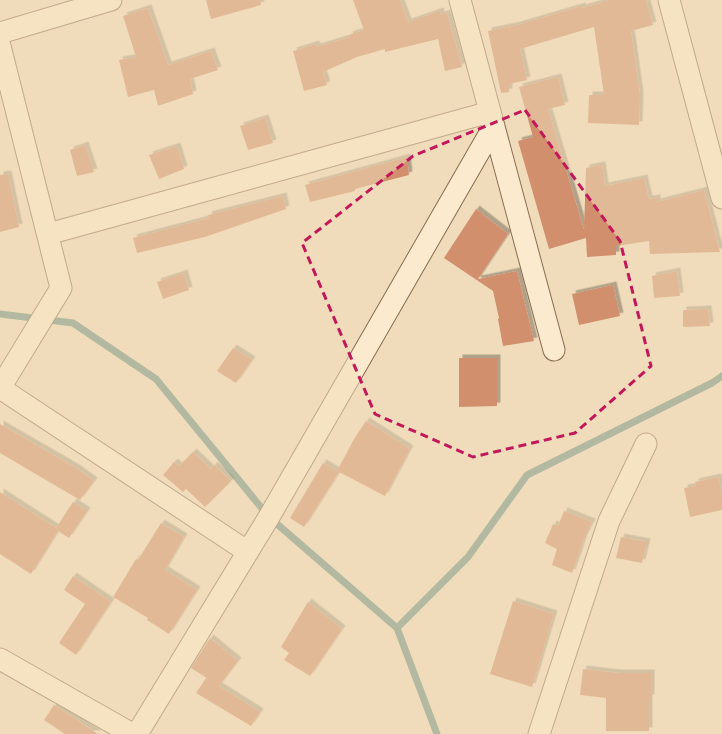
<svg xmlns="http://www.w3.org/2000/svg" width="722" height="734" font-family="Merriweather,serif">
<defs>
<filter id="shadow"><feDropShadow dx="3.5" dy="-3.5" stdDeviation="0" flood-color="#0004"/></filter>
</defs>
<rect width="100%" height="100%" fill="#f0dcba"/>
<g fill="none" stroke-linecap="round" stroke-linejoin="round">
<path stroke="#668e81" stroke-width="7" d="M 0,314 L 73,323 L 156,379 L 269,517 L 397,628 L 437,734
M 397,628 L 468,557 L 527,475 L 712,383 L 722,376"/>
</g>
<path fill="#d18f6d" filter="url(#shadow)" d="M 206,0 L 260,0 L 261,5 L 211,19 Z
M 353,0 L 400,0 L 408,22 L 440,11 L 441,15 L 447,13 L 462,67 L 445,71 L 438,39 L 385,52 L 385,49 L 357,57 L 323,72 L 327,85 L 304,91 L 293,51 L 316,44 L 317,47 L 350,37 L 349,35 L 364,30 Z
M 610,0 L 646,0 L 653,25 L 631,31 L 640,95 L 639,125 L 588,123 L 589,95 L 604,95 L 594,27 L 520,49 L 527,80 L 509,84 L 509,92 L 501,93 L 488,31 L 517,25 L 582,6 L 582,8 Z
M 148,8 L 168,65 L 211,51 L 218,70 L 190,79 L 193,94 L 158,106 L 154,90 L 128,97 L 119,60 L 136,57 L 123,16 Z
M 558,77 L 565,105 L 548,109 L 584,230 L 586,168 L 602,165 L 605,186 L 644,178 L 649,199 L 657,198 L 657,202 L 704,190 L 720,252 L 650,254 L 649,241 L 616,246 L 616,255 L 587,257 L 586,238 L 549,249 L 518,141 L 533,137 L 519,87 Z
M 265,118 L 273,143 L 248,150 L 240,126 Z
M 85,145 L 94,172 L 77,176 L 70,150 Z
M 177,146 L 184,169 L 159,179 L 149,155 Z
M 407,157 L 409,175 L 355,189 L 355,191 L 310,202 L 305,185 Z
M 8,174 L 19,227 L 0,232 L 0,175 Z
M 283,196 L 286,209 L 205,237 L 137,253 L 133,238 L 209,218 L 208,215 Z
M 476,209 L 508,234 L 478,279 L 517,271 L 534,341 L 503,346 L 498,319 L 499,318 L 493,291 L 444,258 Z
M 677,271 L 680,296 L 654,298 L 652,276 Z
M 184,273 L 189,290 L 163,299 L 157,282 Z
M 613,285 L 620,316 L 579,325 L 572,294 Z
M 708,309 L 710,326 L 683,327 L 683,310 Z
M 233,348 L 252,360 L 236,383 L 217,371 Z
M 459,358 L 497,358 L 497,406 L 459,407 Z
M 366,421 L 410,449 L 385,496 L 339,472 L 304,527 L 290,518 L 323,463 L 337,471 L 354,439 Z
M 0,424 L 76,468 L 94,481 L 80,500 L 0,453 Z
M 193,452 L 211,469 L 214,465 L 231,481 L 205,507 L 186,489 L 183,492 L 163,475 L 174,462 L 179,466 Z
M 718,477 L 722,494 L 722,510 L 690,517 L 684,488 L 696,486 L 695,482 Z
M 0,492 L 56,528 L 73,502 L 87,511 L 69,538 L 58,531 L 31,574 L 0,554 Z
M 564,511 L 592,522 L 584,538 L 572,573 L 552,565 L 557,549 L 545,543 L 553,524 L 558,526 Z
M 161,523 L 184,537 L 165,570 L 197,590 L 169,634 L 147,620 L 148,618 L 113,597 L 136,559 L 138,560 Z
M 621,537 L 647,542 L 642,563 L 616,558 Z
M 73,576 L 111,602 L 76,655 L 59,643 L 85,604 L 64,590 Z
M 513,601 L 554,614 L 532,687 L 490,674 Z
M 308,602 L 342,629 L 310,676 L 284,660 L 289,653 L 281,647 Z
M 210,638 L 238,661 L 219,686 L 260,712 L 251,726 L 196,693 L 206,678 L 208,679 L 191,668 Z
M 583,669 L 618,673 L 651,673 L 651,698 L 649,698 L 649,731 L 606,731 L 606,698 L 580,695 Z
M 54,705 L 98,734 L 65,734 L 44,720 Z"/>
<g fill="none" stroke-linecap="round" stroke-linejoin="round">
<g stroke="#886b53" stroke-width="23">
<path id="street" d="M 460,0 L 554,350
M 669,0 L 722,198
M 0,33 L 111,0
M 0,46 L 61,288 L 0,388 L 248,552
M 48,234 L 490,112
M 0,659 L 132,734
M 137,734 L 269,517 L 494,126
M 539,734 L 609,521 L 646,444"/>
</g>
<use href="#street" stroke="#fbeacd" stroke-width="21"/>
</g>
<path d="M0 0H722V734H0ZM 525,110 L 620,241 L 651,366 L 575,433 L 473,457 L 375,414 L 302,243 L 413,156 Z" fill="#f0dcba" fill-opacity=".55" fill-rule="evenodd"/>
<path fill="none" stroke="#c2185b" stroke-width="3" stroke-dasharray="8 5" stroke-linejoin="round" d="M 525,110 L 620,241 L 651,366 L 575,433 L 473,457 L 375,414 L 302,243 L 413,156 Z"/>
</svg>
